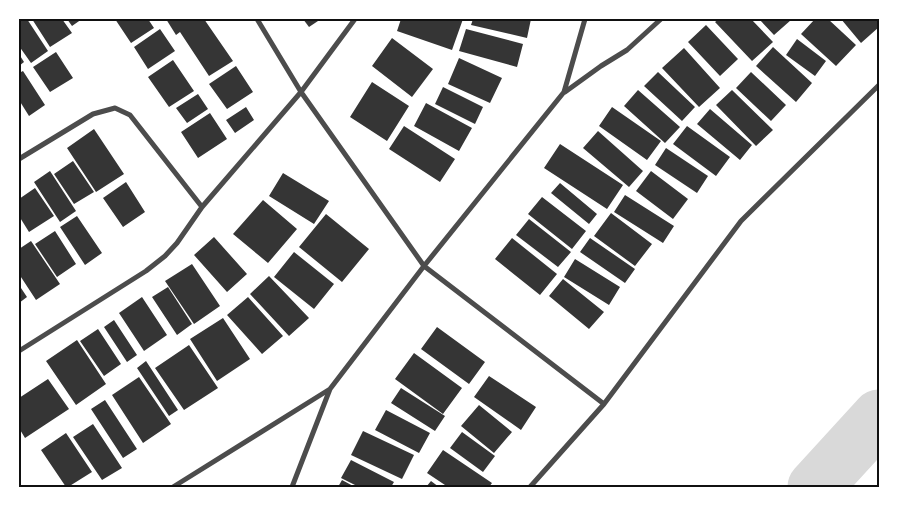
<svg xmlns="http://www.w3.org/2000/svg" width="898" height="506" font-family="'Work Sans',sans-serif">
<rect width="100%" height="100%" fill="#fff"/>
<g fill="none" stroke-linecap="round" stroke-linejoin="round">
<path stroke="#d9d9d9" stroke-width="55" d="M 815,487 L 879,417"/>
</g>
<path fill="#353535" d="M 19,19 L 27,19 L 48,51 L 31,63 L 19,46 Z
M 32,19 L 62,19 L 72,33 L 50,47 Z
M 67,19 L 82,19 L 72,26 Z
M 115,19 L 148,19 L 154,28 L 131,43 Z
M 166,19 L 204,19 L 233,61 L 209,76 L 180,32 L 176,35 Z
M 303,19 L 321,19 L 309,27 Z
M 401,19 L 463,19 L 452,50 L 397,31 Z
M 473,19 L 531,19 L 527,38 L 471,25 Z
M 719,19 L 751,19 L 773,42 L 752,61 L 715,22 Z
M 759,19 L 789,19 L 791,20 L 774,35 Z
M 815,19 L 828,19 L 856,45 L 836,66 L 801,34 Z
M 841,19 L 879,19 L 879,27 L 861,43 Z
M 706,25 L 738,59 L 720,76 L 688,42 Z
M 160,29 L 175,51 L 148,69 L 134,47 Z
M 466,29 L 523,44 L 517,67 L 459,51 Z
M 392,38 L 433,69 L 412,97 L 372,66 Z
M 797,39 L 826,61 L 815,76 L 786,55 Z
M 773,47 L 812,83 L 796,102 L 756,66 Z
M 684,48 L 720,88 L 699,107 L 662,68 Z
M 56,52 L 73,78 L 50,92 L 33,67 Z
M 19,54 L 24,62 L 19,66 Z
M 459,58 L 502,78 L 490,103 L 448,84 Z
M 173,60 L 194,91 L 169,107 L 148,77 Z
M 236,66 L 253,92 L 227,109 L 209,84 Z
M 23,71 L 45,105 L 29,116 L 19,100 L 19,73 Z
M 658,72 L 695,107 L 682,121 L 644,86 Z
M 751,72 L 786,105 L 771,121 L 736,88 Z
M 372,82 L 409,106 L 387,141 L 350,117 Z
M 443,87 L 483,107 L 475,124 L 435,104 Z
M 638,90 L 680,127 L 665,143 L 624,106 Z
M 732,90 L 773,130 L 756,146 L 716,105 Z
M 198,94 L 208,109 L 187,123 L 176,108 Z
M 426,103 L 472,128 L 459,151 L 414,126 Z
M 246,107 L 254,120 L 235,133 L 226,120 Z
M 612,107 L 661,141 L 647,160 L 599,126 Z
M 710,109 L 752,145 L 740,160 L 697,124 Z
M 210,113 L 227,139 L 198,158 L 181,132 Z
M 404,126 L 455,159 L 440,182 L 389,149 Z
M 687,126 L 730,157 L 716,176 L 673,144 Z
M 94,129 L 124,174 L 96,192 L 67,148 Z
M 598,131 L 643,171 L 629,187 L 583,148 Z
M 560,144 L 623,185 L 607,209 L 544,168 Z
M 666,148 L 708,176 L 697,193 L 655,165 Z
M 73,161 L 94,192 L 74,204 L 54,174 Z
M 50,171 L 76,211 L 60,222 L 34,182 Z
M 651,171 L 688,199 L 673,219 L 636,191 Z
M 283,173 L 329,201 L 314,224 L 269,196 Z
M 126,182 L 145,212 L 123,227 L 103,198 Z
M 560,183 L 597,214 L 589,224 L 551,193 Z
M 35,188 L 54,216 L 29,232 L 19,216 L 19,199 Z
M 625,195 L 674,226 L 663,243 L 614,212 Z
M 542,197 L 586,231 L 572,249 L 528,214 Z
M 263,200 L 297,229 L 268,263 L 233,234 Z
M 611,213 L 652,244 L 635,266 L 594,236 Z
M 326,214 L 369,249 L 342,282 L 299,247 Z
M 77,216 L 102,253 L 85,265 L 60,227 Z
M 529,219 L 571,252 L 558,267 L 516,235 Z
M 55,231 L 76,264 L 57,277 L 35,244 Z
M 214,237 L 247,274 L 227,292 L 194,255 Z
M 512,238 L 557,274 L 540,295 L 495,259 Z
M 590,238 L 635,269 L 625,283 L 580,252 Z
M 31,241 L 60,284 L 36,300 L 19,274 L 19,249 Z
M 294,252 L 334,284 L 314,309 L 274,277 Z
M 575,259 L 620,287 L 609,305 L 564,277 Z
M 192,264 L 220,306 L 194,324 L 165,281 Z
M 269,276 L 309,318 L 289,336 L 250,294 Z
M 563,279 L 604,312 L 589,329 L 549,296 Z
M 19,285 L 27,297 L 19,303 Z
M 168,287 L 192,324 L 177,335 L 152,297 Z
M 142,297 L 167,335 L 144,351 L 119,313 Z
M 248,297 L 283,336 L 262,354 L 227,315 Z
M 223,318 L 250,359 L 217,381 L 190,339 Z
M 114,320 L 137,355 L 127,362 L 104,327 Z
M 437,327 L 485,362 L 469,384 L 421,349 Z
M 98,329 L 121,364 L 104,376 L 80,341 Z
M 77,340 L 106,384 L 76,405 L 46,361 Z
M 189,345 L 218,388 L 184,410 L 155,368 Z
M 414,353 L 462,388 L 443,414 L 395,379 Z
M 146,361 L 178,410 L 169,416 L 137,368 Z
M 489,376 L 536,407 L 521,430 L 474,397 Z
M 139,377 L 171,424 L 143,443 L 112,395 Z
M 48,379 L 69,409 L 25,438 L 19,428 L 19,398 Z
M 401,388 L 445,416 L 435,431 L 391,403 Z
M 105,400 L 137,449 L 123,458 L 91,409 Z
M 479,405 L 512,432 L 494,453 L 461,426 Z
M 386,410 L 430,433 L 419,453 L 375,430 Z
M 93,424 L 122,468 L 102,480 L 73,437 Z
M 363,431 L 414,455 L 402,479 L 351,455 Z
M 462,432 L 495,456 L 483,472 L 450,448 Z
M 66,433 L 92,472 L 68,487 L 66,487 L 41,450 Z
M 443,450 L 492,483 L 489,487 L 448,487 L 427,473 Z
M 351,460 L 394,482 L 391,487 L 359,487 L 341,478 Z
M 342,480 L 355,487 L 338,487 Z
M 431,481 L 439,487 L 426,487 Z"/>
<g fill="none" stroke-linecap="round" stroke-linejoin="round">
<path stroke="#4c4c4c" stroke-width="5" d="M 257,19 L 301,92 L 424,266 L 604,404
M 565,92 L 601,66 L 627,50 L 661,19
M 19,159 L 93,114 L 115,108 L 130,115 L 202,207
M 19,351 L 146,271 L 165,256 L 177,243 L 202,207 L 301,92 L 355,19
M 173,487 L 330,389 L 424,266 L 564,92 L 585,19
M 292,487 L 330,389
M 530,487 L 604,404 L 741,221 L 879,85"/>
</g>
<rect width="898" height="506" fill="none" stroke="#ffffff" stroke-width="40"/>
<rect x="20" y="20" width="858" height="466" fill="none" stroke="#111" stroke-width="2"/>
</svg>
